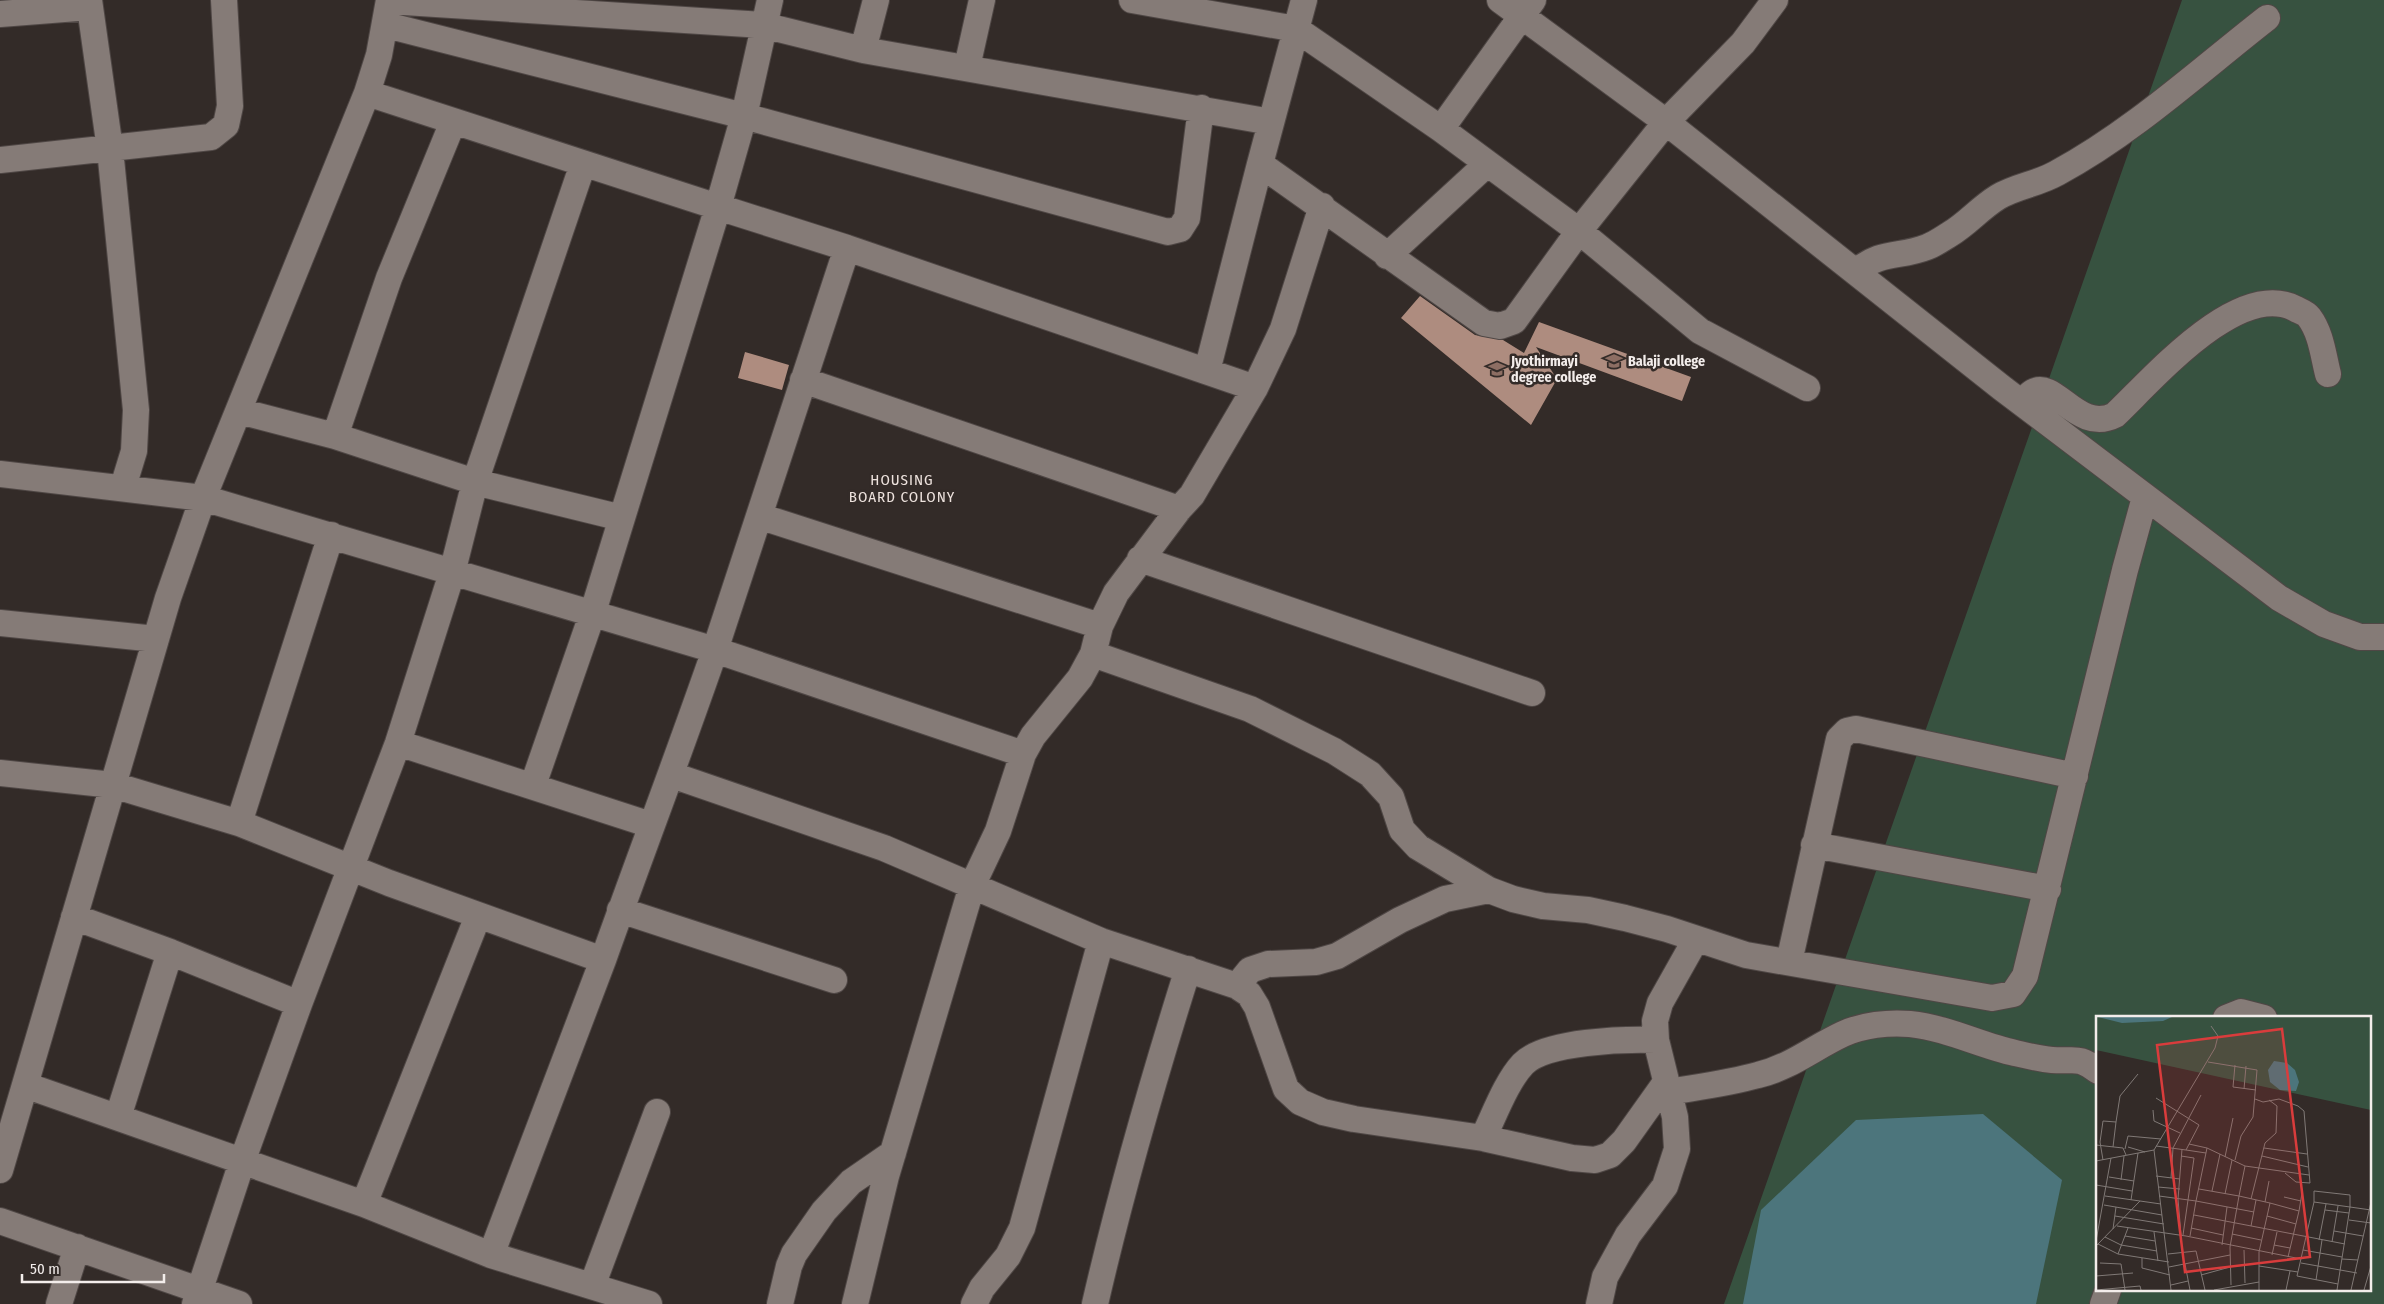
<svg xmlns="http://www.w3.org/2000/svg" width="2384" height="1304" font-family="'Fira Sans Condensed',sans-serif">
<rect width="100%" height="100%" fill="#332b28"/>
<path fill="#375240" fill-rule="evenodd" d="M 2182,0 L 2384,0 L 2384,1304 L 1724,1304 ZM 2098,1018 L 2370,1018 L 2370,1290 L 2098,1290 Z"/>
<path fill="#4c757c" d="M 1983,1114 L 2062,1180 L 2036,1304 L 1743,1304 L 1761,1210 L 1856,1120 Z"/>
<path fill="#ae8c7f" d="M 1420,296 L 1475,335 L 1503,340 L 1524,353 L 1539,322 L 1691,377 L 1682,401 L 1536,347 L 1557,379 L 1531,425 L 1401,318 Z
M 745,352 L 789,365 L 782,390 L 738,378 Z"/>
<g fill="none" stroke-linecap="round" stroke-linejoin="round">
<g stroke="#4f4745" stroke-width="28">
<path id="minor" d="M 89,0 L 110,149 L 136,410 L 134,451 L 123,487
M 770,0 L 744,116 L 718,207 L 847,248 L 1255,388
M 1132,0 L 1296,29 L 1441,129 L 1579,231 L 1700,331 L 1807,388
M 1304,0 L 1260,164 L 1484,323 L 1500,326 L 1514,321 L 1579,231 L 1666,122 L 1743,43 L 1775,0
M 1500,0 L 1666,122 L 2002,388 L 2279,598 L 2324,624 L 2360,637 L 2384,637
M 389,1 L 763,25 L 863,50 L 1271,122
M 0,14 L 90,7
M 386,25 L 744,116 L 1168,232 L 1180,229 L 1187,218 L 1201,108
M 863,50 L 876,0
M 967,67 L 982,0
M 367,93 L 718,207 L 592,615 L 533,785
M 1441,129 L 1533,0
M 0,160 L 211,137 L 226,125 L 230,106 L 224,0
M 1387,256 L 1487,164
M 1857,271 C 1882,250 1899,258 1927,247 C 1935,244 1942,239 1950,234 C 1967,224 1980,208 1998,197 C 2016,186 2038,184 2057,173 C 2133,132 2199,71 2267,18
M 1207,371 L 1260,164
M 803,380 L 1179,509
M 2022,403 C 2025,400 2029,394 2033,392 C 2055,379 2078,434 2115,415 C 2153,379 2239,278 2296,309 C 2300,311 2306,313 2309,317 C 2321,333 2323,354 2328,374
M 239,411 L 335,436 L 475,482 L 622,518
M 335,436 L 389,278 L 453,122
M 0,474 L 203,498 L 715,650 L 847,248
M 759,516 L 1100,626
M 1140,559 L 1532,693
M 0,623 L 156,639
M 1093,654 L 1250,709 L 1334,751 L 1370,774 L 1391,797 L 1402,830 L 1418,847 L 1489,890 L 1513,899 L 1543,906 L 1588,910 L 1625,918 L 1667,929 L 1746,955 L 1992,998 L 2013,994 L 2025,976 L 2125,570 L 2145,497
M 398,743 L 651,825
M 0,773 L 113,785 L 239,823 L 389,883 L 603,960 L 491,1255 L 364,1204 L 25,1085
M 672,775 L 884,848 L 1101,941 L 1237,986 L 1249,994 L 1257,1007 L 1286,1089 L 1300,1102 L 1323,1112 L 1354,1119 L 1483,1138 L 1572,1158 L 1595,1160 L 1610,1155 L 1624,1141 L 1666,1082
M 239,823 L 331,535
M 1814,845 L 2048,889
M 620,910 L 834,980
M 74,917 L 170,952 L 299,1004
M 603,960 C 640,856 679,754 715,650 L 1023,754
M 1789,962 L 1839,739 L 1847,731 L 1856,729 L 2075,776
M 1237,986 L 1250,970 L 1268,964 L 1316,962 L 1337,956 L 1400,920 L 1445,899 L 1489,890
M 2226,1018 L 2241,1012 L 2264,1018
M 1669,1092 C 1698,1087 1729,1083 1758,1075 C 1791,1067 1813,1048 1843,1034 C 1862,1025 1889,1022 1910,1024 C 1948,1028 1979,1045 2015,1053 C 2028,1056 2040,1059 2052,1060 C 2076,1062 2077,1055 2098,1071
M 118,1117 L 170,952
M 1483,1138 C 1494,1116 1506,1082 1523,1064 C 1545,1041 1625,1039 1656,1040
M 0,1170 L 168,598 L 203,498 L 367,93 L 379,55 L 389,0
M 364,1204 L 478,916
M 0,1221 L 239,1304
M 491,1255 L 649,1304
M 592,1286 L 657,1112
M 59,1304 L 77,1247
M 195,1304 L 243,1159 L 299,1004 L 398,743 L 452,573 L 475,482 L 583,164
M 780,1304 L 789,1266 L 794,1254 L 824,1211 L 851,1182 L 893,1153
M 855,1304 L 886,1176 L 972,886 L 998,831 L 1023,754 L 1033,736 L 1080,678 L 1093,654 L 1100,626 L 1116,593 L 1179,509 L 1192,495 L 1255,388 L 1283,329 L 1322,206
M 974,1304 L 982,1288 L 1008,1256 L 1022,1228 L 1101,941
M 1095,1304 C 1121,1191 1153,1080 1188,969
M 1599,1304 L 1605,1277 L 1628,1235 L 1665,1186 L 1677,1149 L 1675,1117 L 1656,1040 L 1655,1021 L 1660,1003 L 1696,939
M 2103,1304 L 2108,1290"/>
</g>
<use href="#minor" stroke="#857b77" stroke-width="26"/>
</g>
<defs>
<g id="university-bare" transform="scale(1.35)"><path d="M0-5L7-2L0 1L-7-2ZM-4 1L0 2.5L4 1V4Q0 6-4 4Z" fill="#8d6e63" stroke="#332b28" stroke-width="2.5" paint-order="stroke"/></g>
</defs>
<g fill-rule="evenodd">
<use href="#university-bare" x="1614" y="361"/>
<use href="#university-bare" x="1497" y="369"/>
</g>
<g text-anchor="middle" dominant-baseline="central" stroke-width="5" stroke-linejoin="round" paint-order="stroke">
<g font-size="14" font-weight="bold" fill="#f3edeb" stroke="#332b28" text-anchor="start">
<text x="1511" y="361">Jyothirmayi<tspan x="1511" dy="16">degree college</tspan></text>
<text x="1628" y="361">Balaji college</text>
</g>
<g font-size="15" letter-spacing="1" fill="#ede2dd" stroke="#332b28">
<text x="902" y="480">HOUSING<tspan x="902" dy="17">BOARD COLONY</tspan></text>
</g>
</g>
<g transform="translate(2096 1016)">
<rect width="275" height="275" fill="#332b28"/>
<path d="M 0,1 L 275,1 L 275,94 L 0,34 Z" fill="#375240"/>
<path d="M 2,1 L 76,1 L 67,5 L 26,7 ZM 178,45 L 191,47 L 199,54 L 203,66 L 200,75 L 184,74 L 174,66 L 172,54 Z" fill="#4c757c"/>
<path fill="none" stroke="#807976" stroke-width="1" d="M 112,46 L 161,54 L 157,101 L 145,120 L 139,144M 139,49 L 137,71 L 160,74M 148,73 L 150,50M 60,82 L 103,109 L 90,134 L 60,130M 159,83 L 167,86 L 183,83 L 202,90 L 208,95 L 214,167 L 200,166 L 189,157M 57,94 L 58,105 L 84,117M 20,106 L 24,80 L 42,58M 93,128 L 111,132 L 149,150 L 213,159M 0,129 L 27,132 L 30,139M 32,131 L 49,136M 168,132 L 211,138M 29,133 L 32,120 L 65,123M 58,134 L 75,274M 90,134 L 110,137M 85,140 L 98,142 L 87,219M 166,140 L 212,151M 129,141 L 137,102M 7,144 L 4,126 L 7,105 L 20,106 L 17,131M 0,145 L 58,134 L 119,32 L 122,20 L 115,10M 149,150 L 143,180 L 174,187M 60,160 L 84,163M 13,161 L 38,165M 75,162 L 77,132 L 105,79M 25,164 L 28,140M 0,169 L 36,175M 62,171 L 84,173M 103,173 L 143,180 L 134,231 L 135,269M 116,175 L 124,138M 218,175 L 254,179 L 254,191 L 218,186 ZM 129,178 L 136,144M 9,180 L 65,188M 63,180 L 100,185 L 111,132M 188,181 L 205,185M 155,183 L 169,127 L 180,117 L 181,90 L 173,84M 35,184 L 42,137M 169,186 L 173,165M 218,186 L 201,260 L 242,268M 8,189 L 66,199M 229,194 L 253,197M 203,195 L 206,177M 98,199 L 249,228M 19,200 L 68,208M 171,200 L 200,208M 253,204 L 275,207M 21,210 L 90,220 L 205,243M 155,210 L 160,184M 95,212 L 127,219M 17,213 L 20,191M 238,215 L 267,220M 58,216 L 62,245M 136,218 L 165,224M 85,219 L 82,183 L 86,133M 29,220 L 59,225M 94,220 L 100,185 L 158,196M 9,221 L 25,229 L 61,235M 223,224 L 230,188M 0,225 L 15,142M 236,226 L 242,190M 2,228 L 22,238 L 73,246M 126,229 L 131,191M 178,229 L 194,232M 0,230 L 44,185M 148,234 L 149,267M 207,234 L 246,241M 22,238 L 32,212M 72,238 L 100,235 L 109,274M 176,239 L 181,216M 46,242 L 46,252 L 74,259M 246,243 L 262,244M 4,247 L 25,248 L 29,274M 205,247 L 261,257M 89,248 L 94,274M 163,250 L 202,256M 73,251 L 134,239M 105,259 L 134,251M 0,260 L 37,257M 220,264 L 226,224M 75,269 L 92,265M 0,274 L 44,270 L 45,274M 118,274 L 163,266M 163,274 L 163,236 L 174,187 L 203,195 L 192,241M 190,274 L 194,255M 241,274 L 254,191 L 275,194M 255,274 L 275,186M 268,274 L 275,250"/>
<path fill="#d93c3c" fill-opacity="0.15" stroke="#d93c3c" stroke-width="2.5" d="M 186,13 L 214,241 L 89,256 L 61,29 Z"/>
<rect width="275" height="275" fill="none" stroke="#f3edeb" stroke-width="2.5"/>
</g>
<path d="M22 1274v8h142v-8" fill="none" stroke="#f3edeb" stroke-width="2.5"/>
<text x="30" y="1274" font-size="15" fill="#f3edeb" stroke="#332b28" stroke-width="4" paint-order="stroke">50 m</text>
</svg>
